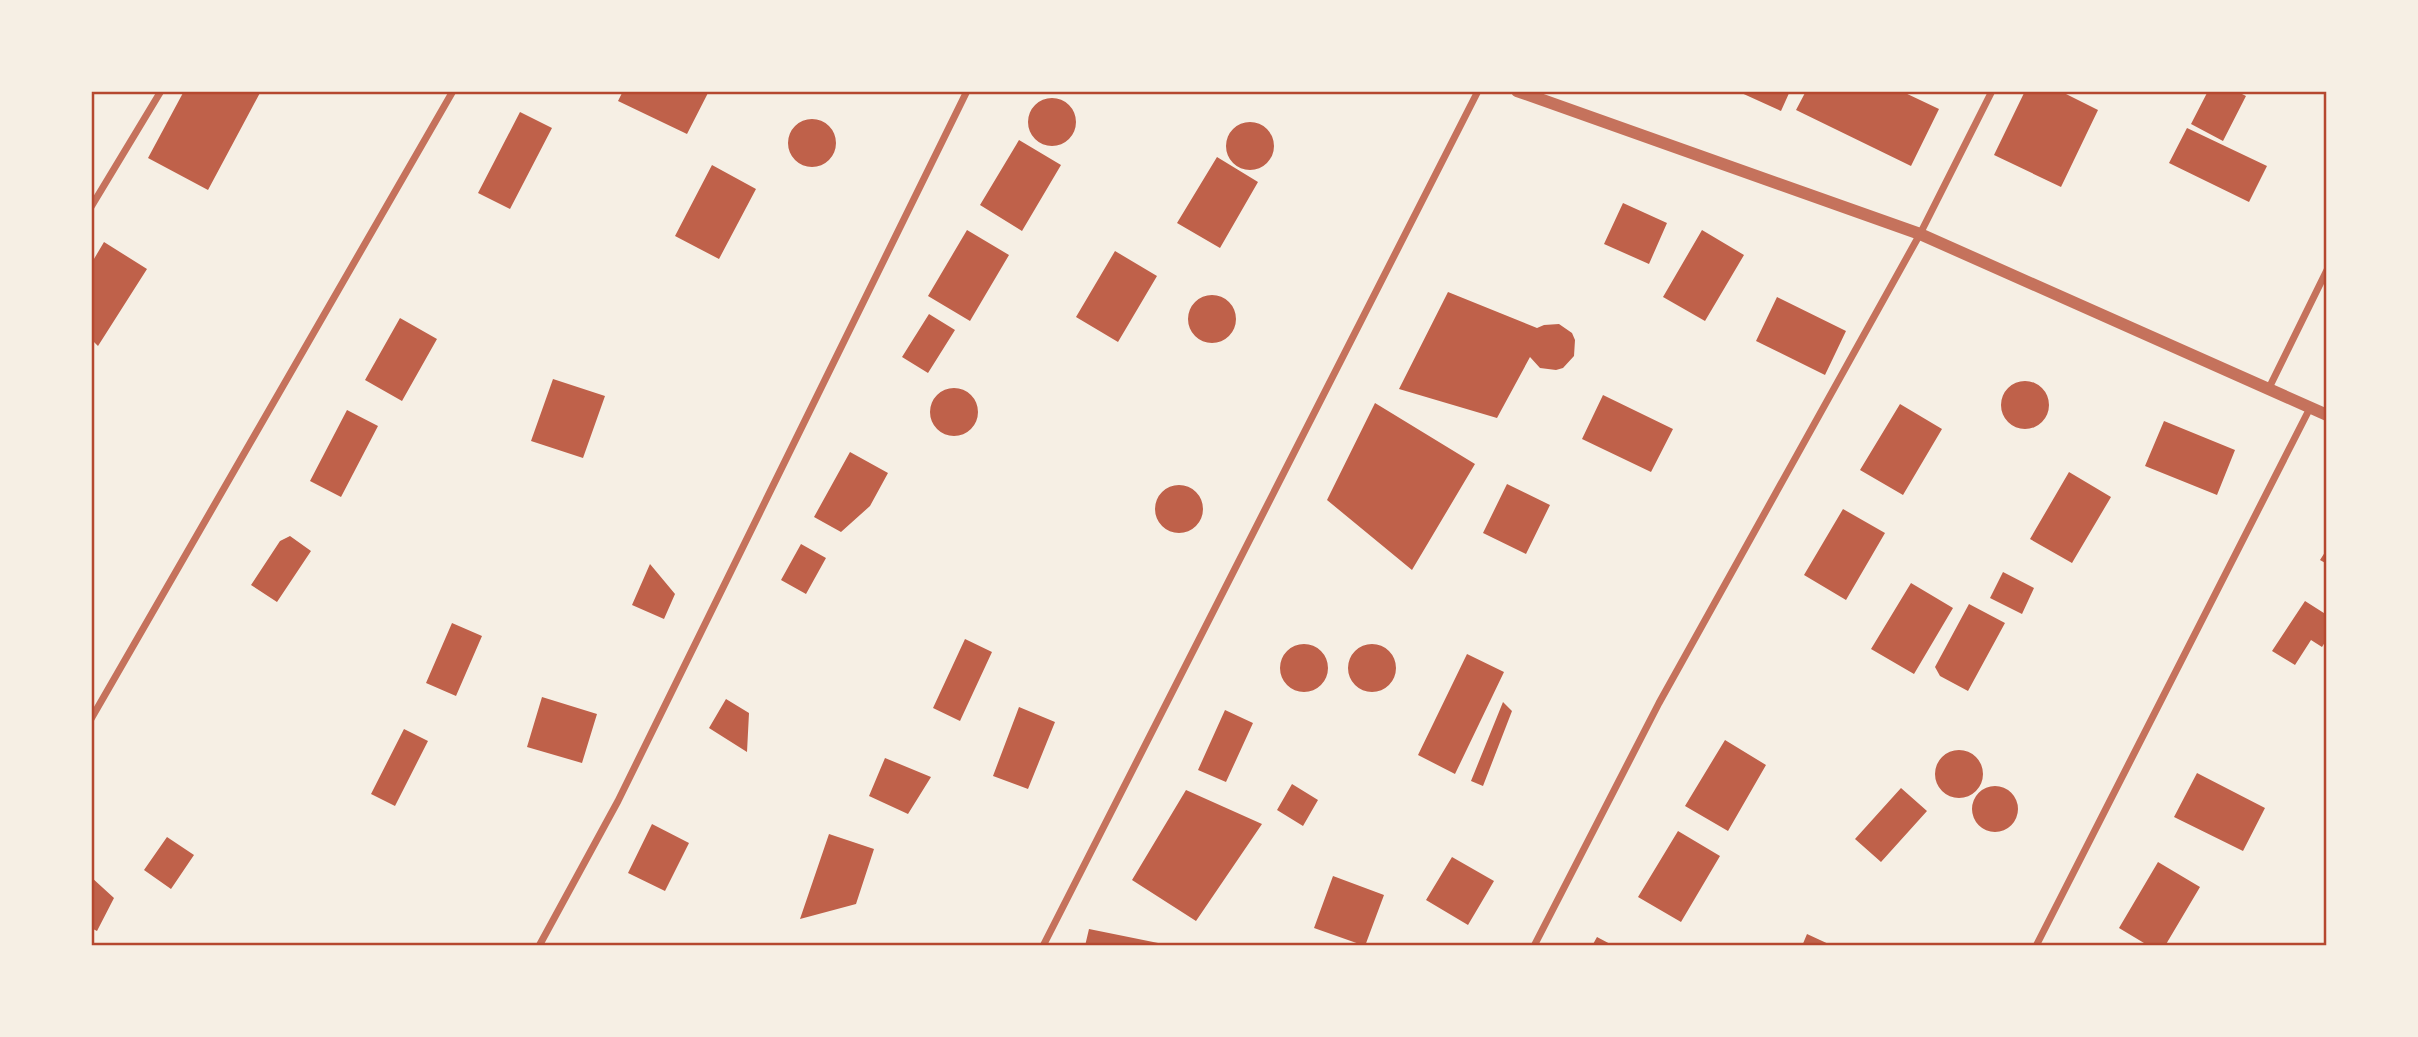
<svg xmlns="http://www.w3.org/2000/svg" width="2418" height="1037" font-family="'Golos Text',sans-serif">
<rect width="100%" height="100%" fill="#f6efe4"/>
<path fill="#bf614a" d="M 184,91 L 261,91 L 208,190 L 148,158 Z
M 623,91 L 709,91 L 687,134 L 618,101 Z
M 1737,91 L 1790,91 L 1781,111 Z
M 1806,91 L 1901,91 L 1939,109 L 1911,166 L 1796,110 Z
M 2025,91 L 2060,91 L 2098,110 L 2061,187 L 1994,155 Z
M 2208,91 L 2236,91 L 2246,96 L 2223,141 L 2191,124 Z
M1028 122a24 24 0 1 1 48 0a24 24 0 1 1-48 0Z
M 520,112 L 552,128 L 510,209 L 478,193 Z
M788 143a24 24 0 1 1 48 0a24 24 0 1 1-48 0Z
M1226 146a24 24 0 1 1 48 0a24 24 0 1 1-48 0Z
M 2187,128 L 2267,166 L 2249,202 L 2169,163 Z
M 1019,140 L 1061,165 L 1022,231 L 980,205 Z
M 1217,157 L 1258,182 L 1220,248 L 1177,223 Z
M 712,165 L 756,189 L 719,259 L 675,236 Z
M 1623,203 L 1667,223 L 1649,264 L 1604,244 Z
M 967,230 L 1009,255 L 970,321 L 928,296 Z
M 1702,230 L 1744,255 L 1705,321 L 1663,297 Z
M 104,242 L 147,269 L 98,346 L 91,339 L 91,264 Z
M 1115,251 L 1157,276 L 1118,342 L 1076,317 Z
M 1448,292 L 1537,328 L 1544,325 L 1559,324 L 1572,333 L 1575,340 L 1574,356 L 1563,368 L 1556,370 L 1540,368 L 1530,357 L 1497,418 L 1399,389 Z
M1188 319a24 24 0 1 1 48 0a24 24 0 1 1-48 0Z
M 1777,297 L 1846,331 L 1825,375 L 1756,341 Z
M 929,314 L 955,330 L 928,373 L 902,357 Z
M 400,318 L 437,339 L 402,401 L 365,380 Z
M 553,379 L 605,396 L 583,458 L 531,441 Z
M2001 405a24 24 0 1 1 48 0a24 24 0 1 1-48 0Z
M930 412a24 24 0 1 1 48 0a24 24 0 1 1-48 0Z
M 1603,395 L 1673,429 L 1651,472 L 1582,439 Z
M 1375,403 L 1475,464 L 1412,570 L 1327,500 Z
M 1900,404 L 1942,429 L 1903,495 L 1860,470 Z
M 347,410 L 378,426 L 341,497 L 310,481 Z
M 2164,421 L 2235,450 L 2217,495 L 2145,466 Z
M 850,452 L 888,473 L 870,506 L 841,532 L 814,517 Z
M 2069,472 L 2111,497 L 2072,563 L 2030,539 Z
M 1507,484 L 1550,505 L 1526,554 L 1483,533 Z
M1155 509a24 24 0 1 1 48 0a24 24 0 1 1-48 0Z
M 1843,509 L 1885,533 L 1846,600 L 1804,575 Z
M 290,536 L 311,551 L 277,602 L 251,585 L 280,541 Z
M 801,544 L 826,558 L 806,594 L 781,580 Z
M 2327,549 L 2327,564 L 2320,560 Z
M 650,564 L 675,594 L 664,619 L 632,605 Z
M 2003,572 L 2034,588 L 2022,614 L 1990,598 Z
M 1911,583 L 1953,608 L 1914,674 L 1871,649 Z
M 2305,601 L 2327,615 L 2327,639 L 2322,647 L 2311,640 L 2295,665 L 2272,651 Z
M 1969,604 L 2005,623 L 1968,691 L 1940,676 L 1935,667 Z
M 452,623 L 482,636 L 456,696 L 426,683 Z
M 965,639 L 992,652 L 960,721 L 933,708 Z
M1348 668a24 24 0 1 1 48 0a24 24 0 1 1-48 0Z
M1280 668a24 24 0 1 1 48 0a24 24 0 1 1-48 0Z
M 1467,654 L 1504,672 L 1455,774 L 1418,755 Z
M 542,697 L 597,714 L 582,763 L 527,747 Z
M 726,699 L 749,713 L 747,752 L 709,728 Z
M 1503,702 L 1512,711 L 1483,786 L 1471,781 Z
M 1019,707 L 1055,722 L 1028,789 L 993,776 Z
M 1225,710 L 1253,723 L 1226,782 L 1198,770 Z
M 404,729 L 428,741 L 395,806 L 371,794 Z
M 1725,740 L 1766,765 L 1728,831 L 1685,806 Z
M1935 774a24 24 0 1 1 48 0a24 24 0 1 1-48 0Z
M 885,758 L 931,777 L 908,814 L 869,796 Z
M 2197,773 L 2265,808 L 2243,851 L 2174,817 Z
M 1292,784 L 1318,800 L 1303,826 L 1277,810 Z
M1972 809a23 23 0 1 1 46 0a23 23 0 1 1-46 0Z
M 1901,788 L 1927,811 L 1881,862 L 1855,839 Z
M 1186,790 L 1262,824 L 1196,921 L 1132,880 Z
M 652,824 L 689,843 L 665,891 L 628,873 Z
M 1678,831 L 1720,856 L 1681,922 L 1638,897 Z
M 829,834 L 874,849 L 856,904 L 800,919 Z
M 167,837 L 194,855 L 171,889 L 144,870 Z
M 1452,857 L 1494,881 L 1468,925 L 1426,900 Z
M 2158,862 L 2200,887 L 2165,946 L 2149,946 L 2119,928 Z
M 1333,876 L 1384,895 L 1365,946 L 1314,928 Z
M 91,877 L 114,898 L 97,931 L 91,928 Z
M 1089,929 L 1168,945 L 1168,946 L 1085,946 Z
M 1807,934 L 1833,946 L 1802,946 Z
M 1597,937 L 1614,946 L 1592,946 Z"/>
<g fill="none" stroke-linecap="round" stroke-linejoin="round">
<path stroke="#c5725c" stroke-width="7" d="M 91,207 L 161,91
M 2268,390 L 2327,270
M 91,719 L 453,91
M 539,946 L 618,801 L 967,91
M 1043,946 L 1478,91
M 1534,946 L 1659,703 L 1920,234 L 1992,91
M 2036,946 L 2310,408"/>
<path stroke="#c5725c" stroke-width="12" d="M 1517,91 L 1920,234 L 2327,415"/>
</g>
<rect width="2418" height="1037" fill="none" stroke="#f6efe4" stroke-width="186"/>
<rect x="93" y="93" width="2232" height="851" fill="none" stroke="#b5482f" stroke-width="2.5"/>
</svg>
